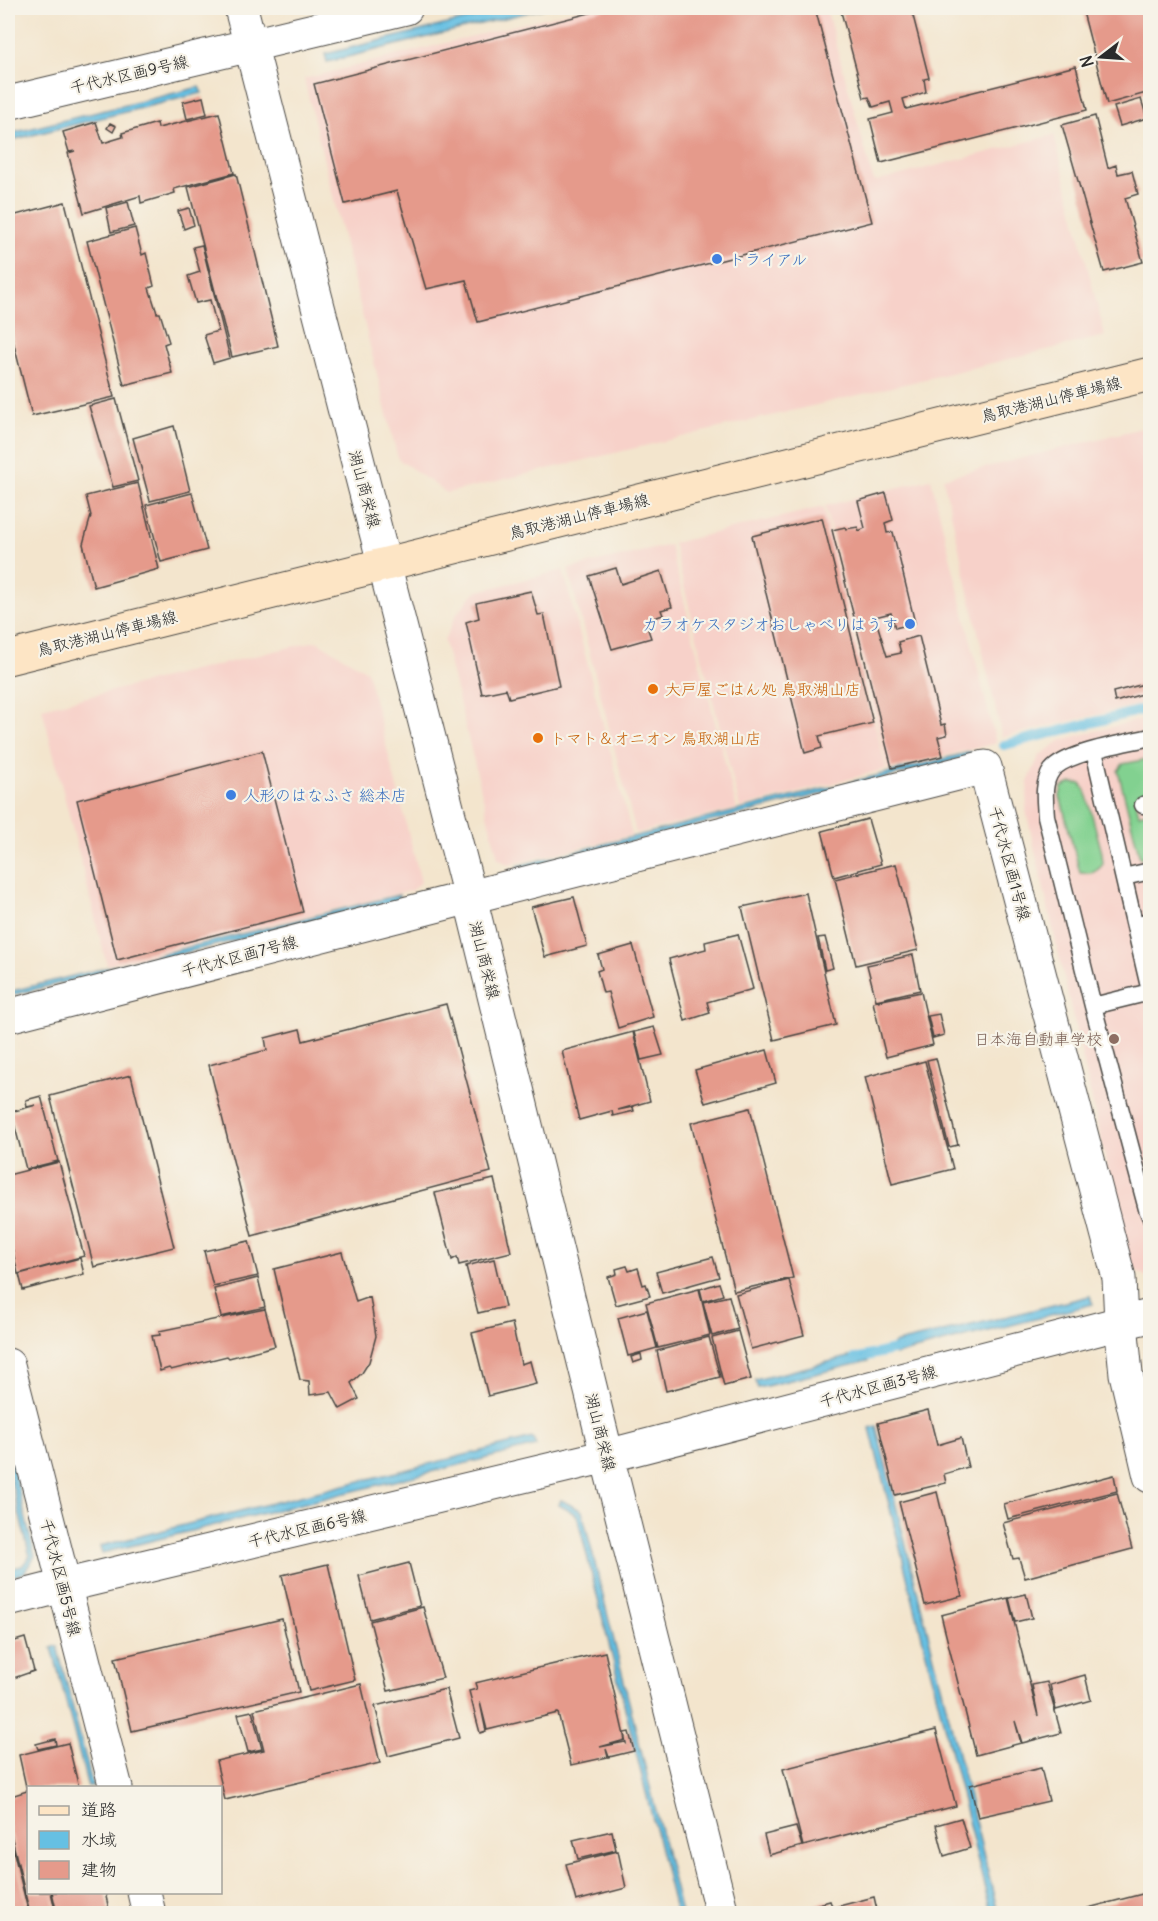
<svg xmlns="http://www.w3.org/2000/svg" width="1158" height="1921" font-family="Delius,'Klee One',sans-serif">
<rect width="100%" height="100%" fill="#f7f3e8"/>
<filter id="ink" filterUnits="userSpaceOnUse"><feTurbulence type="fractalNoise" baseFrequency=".0167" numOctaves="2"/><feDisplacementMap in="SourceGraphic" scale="12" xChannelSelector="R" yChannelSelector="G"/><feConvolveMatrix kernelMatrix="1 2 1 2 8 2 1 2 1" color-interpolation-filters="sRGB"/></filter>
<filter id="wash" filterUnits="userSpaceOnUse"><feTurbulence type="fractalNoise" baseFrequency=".008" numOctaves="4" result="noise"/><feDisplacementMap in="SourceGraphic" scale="24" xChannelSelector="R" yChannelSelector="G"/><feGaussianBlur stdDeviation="1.35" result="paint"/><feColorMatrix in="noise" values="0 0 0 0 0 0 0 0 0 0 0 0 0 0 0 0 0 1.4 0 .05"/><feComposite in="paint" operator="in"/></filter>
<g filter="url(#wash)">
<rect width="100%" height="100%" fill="#f3e5cd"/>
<path fill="#f7d1c9" d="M 584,8 L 826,8 L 874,182 L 1054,135 L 1105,336 L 447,493 L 398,459 L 304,79 Z
M 1150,426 L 1150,702 L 1002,737 L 943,478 Z
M 931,479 L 996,743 L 888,770 L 825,506 Z
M 823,507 L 886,769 L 740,808 L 673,543 Z
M 670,545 L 737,809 L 636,833 L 568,569 Z
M 563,570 L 632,835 L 508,865 L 498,858 L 444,641 L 457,613 L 475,592 Z
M 316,641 L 367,671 L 421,882 L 412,890 L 107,965 L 42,708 Z
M 1150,717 L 1150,1277 L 1148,1278 L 1130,1266 L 1026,811 L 1028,782 L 1039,756 L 1061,740 Z"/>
<path fill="#82d190" stroke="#567e5e" stroke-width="1.5" d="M 1148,759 L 1150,761 L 1150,793 L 1135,797 L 1139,814 L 1150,811 L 1150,855 L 1140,858 L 1118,771 L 1123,764 Z
M 1071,783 L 1081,784 L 1086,792 L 1102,853 L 1103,864 C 1096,873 1091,874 1080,873 L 1060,796 L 1062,787 Z"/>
<path fill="#66c0e3" stroke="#487687" stroke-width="1.5" d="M 513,8 L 545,8 L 327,62 L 325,54 Z
M 199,87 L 202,93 L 8,141 L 8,134 Z
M 971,752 L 972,756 L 519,870 L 517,866 Z
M 399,895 L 400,900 L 8,996 L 8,992 Z
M 1090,1296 L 1093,1304 L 895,1355 L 893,1344 Z
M 865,1353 L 868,1361 L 758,1388 L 755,1380 Z
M 876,1426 L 998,1913 L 991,1913 L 870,1428 Z
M 533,1438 L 536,1446 L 102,1553 L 100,1546 Z
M 8,1447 L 35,1556 L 24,1573 L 8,1577 L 8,1569 L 22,1566 L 30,1556 L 8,1469 Z
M 561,1500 L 582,1511 L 681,1913 L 676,1913 L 577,1515 L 559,1505 Z
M 57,1646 L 93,1787 L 88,1787 L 52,1647 Z"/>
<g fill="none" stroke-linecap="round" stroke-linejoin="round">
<path stroke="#66c0e3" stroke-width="10" d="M 1004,745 L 1150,708
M 854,1359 L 906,1347"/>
</g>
<g id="blocks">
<path fill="#e59a8b" d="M 609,8 L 815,8 L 872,222 L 478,322 L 466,280 L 426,289 L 397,191 L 345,204 L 314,84 Z
M 840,8 L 911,8 L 929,78 L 924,79 L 926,92 L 903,99 L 906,109 L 1076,66 L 1087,110 L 881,163 L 870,119 L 893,113 L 890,102 L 873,107 L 869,97 L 864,98 Z
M 1082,8 L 1150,8 L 1150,92 L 1107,104 Z
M 203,97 L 207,114 L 187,119 L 183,102 Z
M 1141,99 L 1147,118 L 1120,126 L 1114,107 Z
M 219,113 L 234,173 L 174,189 L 175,193 L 141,203 L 140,196 L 84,213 L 68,153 L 75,151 L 69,152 L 63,132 L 96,122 L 103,143 L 123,137 L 122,133 L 157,123 L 158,128 Z
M 1095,116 L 1108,168 L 1116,165 L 1118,174 L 1132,171 L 1138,194 L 1125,198 L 1143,262 L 1104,272 L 1062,125 Z
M 110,123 L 116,126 L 113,132 L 107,128 Z
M 236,174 L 278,346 L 232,357 L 188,187 Z
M 65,202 L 114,397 L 32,416 L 8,321 L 8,217 Z
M 128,202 L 134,226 L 111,232 L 106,208 Z
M 189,208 L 194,225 L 184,229 L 178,211 Z
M 135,228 L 142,255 L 146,253 L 154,286 L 149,288 L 157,313 L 160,313 L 169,342 L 164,344 L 172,373 L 124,385 L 87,241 Z
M 202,245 L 230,358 L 213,363 L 204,335 L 218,331 L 210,300 L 196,303 L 188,276 L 200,272 L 193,247 Z
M 11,339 L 14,356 L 8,358 L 8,340 Z
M 116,399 L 138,481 L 113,487 L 89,406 Z
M 174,426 L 190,491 L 150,501 L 133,438 Z
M 138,483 L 159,569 L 94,587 L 83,544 L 91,516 L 86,496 Z
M 192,493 L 207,550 L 161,562 L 146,505 Z
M 886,493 L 893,520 L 885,523 L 887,533 L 893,532 L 915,623 L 895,628 L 891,613 L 875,617 L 887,656 L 901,653 L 898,642 L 919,636 L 941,725 L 945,724 L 947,735 L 938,737 L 943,756 L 892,768 L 832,530 L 845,527 L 846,529 L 858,527 L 859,531 L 865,528 L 858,501 Z
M 822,518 L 873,723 L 819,736 L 822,748 L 805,753 L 752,536 Z
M 616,568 L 621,584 L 661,571 L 672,607 L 661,610 L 663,615 L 645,621 L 651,638 L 612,649 L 589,576 Z
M 531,591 L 538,615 L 544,614 L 559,686 L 509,698 L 506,689 L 482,694 L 466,622 L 479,618 L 476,603 Z
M 1144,684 L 1146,693 L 1115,702 L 1113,692 Z
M 262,751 L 303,912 L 117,960 L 77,800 Z
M 868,819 L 881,864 L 834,877 L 822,831 Z
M 896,864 L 918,950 L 856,965 L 835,879 Z
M 806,893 L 836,1025 L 774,1040 L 742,907 Z
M 574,897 L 587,946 L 545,957 L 531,907 Z
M 738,934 L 753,989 L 707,1002 L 710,1013 L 685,1021 L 669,959 L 706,949 L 705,942 Z
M 825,937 L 833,968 L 825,970 L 818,938 Z
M 633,945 L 653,1017 L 618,1028 L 608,992 L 603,993 L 597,971 L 602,969 L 598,955 Z
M 913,955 L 920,990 L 876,1000 L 867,965 Z
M 921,992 L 933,1045 L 886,1057 L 873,1002 Z
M 446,1004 L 491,1172 L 252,1236 L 209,1065 L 267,1050 L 265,1038 L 300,1029 L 303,1041 Z
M 939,1014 L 944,1035 L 933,1038 L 928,1016 Z
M 654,1027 L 663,1055 L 641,1060 L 634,1032 Z
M 633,1032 L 650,1101 L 618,1110 L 633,1107 L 634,1111 L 613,1116 L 612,1111 L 579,1120 L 562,1051 Z
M 767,1050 L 776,1083 L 705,1103 L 695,1070 Z
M 936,1058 L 958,1145 L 949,1147 L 927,1060 Z
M 925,1061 L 953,1169 L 892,1184 L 865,1077 Z
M 131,1075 L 174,1247 L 94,1267 L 50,1096 Z
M 41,1096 L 58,1161 L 26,1169 L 11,1112 L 36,1105 L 27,1107 L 26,1100 Z
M 750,1108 L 793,1278 L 734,1291 L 691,1123 Z
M 59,1162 L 84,1256 L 18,1274 L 8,1230 L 8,1175 Z
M 494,1179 L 511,1252 L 459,1265 L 457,1257 L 452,1260 L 435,1193 Z
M 249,1241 L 258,1276 L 213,1286 L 204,1251 Z
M 342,1252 L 356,1302 L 370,1297 L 376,1336 L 369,1362 L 362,1373 L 351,1383 L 359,1399 L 340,1409 L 331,1392 L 310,1395 L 309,1381 L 300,1380 L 274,1269 Z
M 713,1257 L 719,1277 L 662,1293 L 656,1272 Z
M 80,1258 L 84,1274 L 23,1290 L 19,1274 Z
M 494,1259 L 505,1307 L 478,1313 L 466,1266 Z
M 627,1266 L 629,1271 L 638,1268 L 643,1285 L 646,1284 L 650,1296 L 616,1305 L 608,1277 L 617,1274 L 616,1269 Z
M 258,1278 L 265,1307 L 221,1317 L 214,1289 Z
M 789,1280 L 804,1335 L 751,1349 L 736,1294 Z
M 719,1283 L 723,1295 L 703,1301 L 700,1289 Z
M 699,1289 L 710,1335 L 658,1348 L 646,1303 Z
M 729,1296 L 738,1329 L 712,1336 L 703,1302 Z
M 265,1309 L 275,1346 L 229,1358 L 227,1356 L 171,1370 L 169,1368 L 160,1371 L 152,1336 L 160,1335 L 159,1331 Z
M 647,1310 L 657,1348 L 628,1356 L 618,1318 Z
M 512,1323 L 521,1364 L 530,1361 L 536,1384 L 488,1396 L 472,1333 Z
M 738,1331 L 751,1379 L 724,1386 L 712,1338 Z
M 709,1337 L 720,1377 L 666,1391 L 657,1351 Z
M 641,1354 L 642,1360 L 633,1363 L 631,1357 Z
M 928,1410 L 937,1445 L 961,1438 L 968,1467 L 944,1474 L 946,1483 L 895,1495 L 878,1423 Z
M 1114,1475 L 1117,1491 L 1008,1519 L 1004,1504 Z
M 937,1492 L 962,1596 L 925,1605 L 899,1502 Z
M 1117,1493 L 1132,1549 L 1025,1578 L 1019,1558 L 1013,1559 L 1003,1523 Z
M 409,1563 L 420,1606 L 370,1619 L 359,1576 Z
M 328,1564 L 355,1680 L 309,1691 L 282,1575 Z
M 1026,1594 L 1032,1618 L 1015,1622 L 1009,1598 Z
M 1008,1598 L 1038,1716 L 1032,1685 L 1047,1682 L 1061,1733 L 1022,1743 L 1015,1721 L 1021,1743 L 976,1755 L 941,1615 Z
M 423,1607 L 443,1678 L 388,1691 L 370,1621 Z
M 282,1619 L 299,1692 L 132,1731 L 115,1658 Z
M 25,1638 L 34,1671 L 8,1680 L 8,1643 Z
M 605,1652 L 625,1740 L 600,1747 L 625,1742 L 626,1743 L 624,1733 L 629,1732 L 634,1751 L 609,1757 L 606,1749 L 608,1757 L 571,1765 L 558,1713 L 487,1730 L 480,1702 L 486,1731 L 480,1733 L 469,1691 L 477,1689 L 475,1683 Z
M 1085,1675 L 1091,1700 L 1056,1710 L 1050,1685 Z
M 361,1684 L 380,1763 L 225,1800 L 216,1761 L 264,1750 L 254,1710 Z
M 446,1689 L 459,1738 L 388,1756 L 375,1706 Z
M 252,1711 L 262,1749 L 248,1752 L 238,1714 Z
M 936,1730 L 956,1806 L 803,1846 L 783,1769 Z
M 55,1739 L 56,1745 L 38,1749 L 36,1744 Z
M 68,1743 L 79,1788 L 28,1788 L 28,1892 L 51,1892 L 56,1914 L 30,1914 L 8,1822 L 8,1797 L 27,1791 L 19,1755 Z
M 1041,1768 L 1049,1801 L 978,1817 L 970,1785 Z
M 961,1818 L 970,1848 L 944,1856 L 936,1825 Z
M 796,1827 L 802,1846 L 769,1855 L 764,1835 Z
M 8,1829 L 29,1914 L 8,1914 Z
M 612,1831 L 616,1850 L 578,1859 L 573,1840 Z
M 618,1851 L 626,1888 L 576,1901 L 566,1864 Z
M 52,1892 L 105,1892 L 110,1914 L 57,1914 Z
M 1150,1892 L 1150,1906 L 1121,1914 L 1090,1914 L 1088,1908 Z
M 874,1897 L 878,1914 L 812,1914 L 812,1913 Z
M 830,1901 L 832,1906 L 816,1911 L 815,1905 Z
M 1150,1907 L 1150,1914 L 1129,1914 L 1129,1913 Z"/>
</g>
</g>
<g filter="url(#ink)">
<use href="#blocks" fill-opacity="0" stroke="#494743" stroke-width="1.5"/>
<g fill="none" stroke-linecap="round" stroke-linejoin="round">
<g stroke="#494743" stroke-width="19">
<path id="service" d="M 1150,737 C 1127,743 1067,752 1052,770 C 1042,783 1045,801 1046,816 L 1093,1006 L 1147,1209 L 1150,1216
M 1094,751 L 1150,991
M 1143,805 L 1150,803
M 1124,877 L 1150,871
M 1135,925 L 1150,921
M 1093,1006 L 1150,992"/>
</g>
<g stroke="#494743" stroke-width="35">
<path id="minor" d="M 8,1016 L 470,897 L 985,767 L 1119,1278 L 1121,1323 L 1150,1316
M 8,1365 L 116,1788
M 144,1892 L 149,1914"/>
</g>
<g stroke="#494743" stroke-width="35">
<path id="tertiary" d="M 241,8 L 470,897 L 607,1456 L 722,1914
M 8,103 L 406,8
M 8,1600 L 63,1586 L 607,1456 L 1121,1323 L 1126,1374 L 1150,1476"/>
</g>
<g stroke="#494743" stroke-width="35">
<path id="secondary" d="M 8,658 L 1150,374"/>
</g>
<use href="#service" stroke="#fff" stroke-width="16"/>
<use href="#minor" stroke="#fff" stroke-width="33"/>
<use href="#tertiary" stroke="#fff" stroke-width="33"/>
<use href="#secondary" stroke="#fde5c5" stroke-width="33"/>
</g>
</g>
<g fill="#3f7fe0" stroke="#f7f3e8" stroke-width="2">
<circle cx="717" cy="259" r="6"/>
<circle cx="910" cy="624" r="6"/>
<circle cx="231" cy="795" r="6"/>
</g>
<g fill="#e8710a" stroke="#f7f3e8" stroke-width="2">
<circle cx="653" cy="689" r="6"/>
<circle cx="538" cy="738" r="6"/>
</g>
<circle fill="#8d6e63" stroke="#f7f3e8" stroke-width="2" cx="1114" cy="1039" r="6"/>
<g text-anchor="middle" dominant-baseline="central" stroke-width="4.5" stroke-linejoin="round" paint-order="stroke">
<g font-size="16" fill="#2b2b2b" stroke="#f7f3e8">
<text transform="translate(129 74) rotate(-13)">千代水区画9号線</text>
<text transform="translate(1051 399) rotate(-14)">鳥取港湖山停車場線</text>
<text transform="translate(365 489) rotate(75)">湖山商栄線</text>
<text transform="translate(579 516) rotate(-14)">鳥取港湖山停車場線</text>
<text transform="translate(107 633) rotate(-14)">鳥取港湖山停車場線</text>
<text transform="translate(1010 863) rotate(75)">千代水区画1号線</text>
<text transform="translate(239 956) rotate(-15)">千代水区画7号線</text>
<text transform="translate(485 960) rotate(76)">湖山商栄線</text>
<text transform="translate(878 1386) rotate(-15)">千代水区画3号線</text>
<text transform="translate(601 1432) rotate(76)">湖山商栄線</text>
<text transform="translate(307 1528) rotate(-13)">千代水区画6号線</text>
<text transform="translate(61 1577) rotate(76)">千代水区画5号線</text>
</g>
<g font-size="16" fill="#366cbe" stroke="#f7f3e8" text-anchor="start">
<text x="729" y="259">トライアル</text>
<text x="898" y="624" text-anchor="end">カラオケスタジオおしゃべりはうす</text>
<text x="243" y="795">人形のはなふさ 総本店</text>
</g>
<g font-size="16" fill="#c56008" stroke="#f7f3e8" text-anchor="start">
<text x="665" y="689">大戸屋ごはん処 鳥取湖山店</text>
<text x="550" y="738">トマト＆オニオン 鳥取湖山店</text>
</g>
<g font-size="16" fill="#785e54" stroke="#f7f3e8" text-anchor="end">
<text x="1102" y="1039">日本海自動車学校</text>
</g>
</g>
<rect width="1158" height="1921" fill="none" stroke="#f7f3e8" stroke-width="30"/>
<rect x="27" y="1786" width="195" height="108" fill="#f7f3e8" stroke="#a5a39c" stroke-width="1.5"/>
<rect x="39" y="1806" width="30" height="9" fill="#fde5c5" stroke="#a5a39c" stroke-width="1.5"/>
<text x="81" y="1816" font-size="18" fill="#2b2b2b">道路</text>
<rect x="39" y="1831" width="30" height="18" fill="#66c0e3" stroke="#a5a39c" stroke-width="1.5"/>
<text x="81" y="1846" font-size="18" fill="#2b2b2b">水域</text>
<rect x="39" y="1861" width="30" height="18" fill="#e59a8b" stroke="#a5a39c" stroke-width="1.5"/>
<text x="81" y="1876" font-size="18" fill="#2b2b2b">建物</text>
<g transform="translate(1101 57) rotate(253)" stroke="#f7f3e8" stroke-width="4.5" paint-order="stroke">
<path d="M0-4.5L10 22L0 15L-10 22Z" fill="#2b2b2b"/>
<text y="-9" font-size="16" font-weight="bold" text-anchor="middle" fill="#2b2b2b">N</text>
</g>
</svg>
